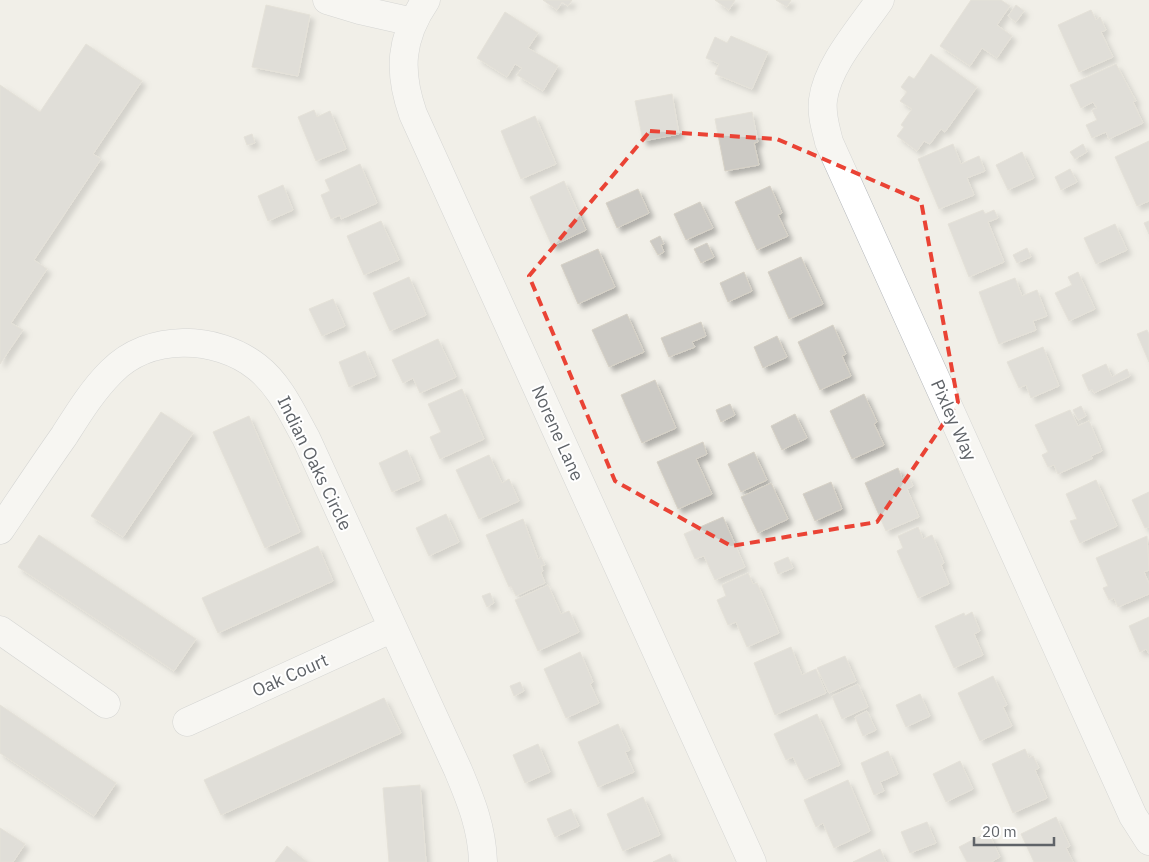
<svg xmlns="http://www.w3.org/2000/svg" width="1149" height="862" font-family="'IBM Plex Sans',sans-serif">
<defs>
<filter id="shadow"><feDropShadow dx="4.5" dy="4.5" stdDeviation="2.5" flood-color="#0004"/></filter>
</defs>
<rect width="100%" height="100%" fill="#f1efe8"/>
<path fill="#cccac5" stroke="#d6d1c6" filter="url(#shadow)" d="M 543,0 L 572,0 L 568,6 L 562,2 L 557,10 Z
M 715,0 L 735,0 L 729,10 Z
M 776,0 L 791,0 L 787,7 Z
M 971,0 L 1001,0 L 1010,6 L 997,25 L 1012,36 L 997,58 L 982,48 L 970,66 L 940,46 Z
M 266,5 L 310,15 L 298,76 L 252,67 Z
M 1016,5 L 1024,11 L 1016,22 L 1008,16 Z
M 1091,10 L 1096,20 L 1100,17 L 1106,30 L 1101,32 L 1113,57 L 1079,72 L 1058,25 Z
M 505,12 L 538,33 L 528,48 L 558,66 L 543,91 L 517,75 L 522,68 L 515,64 L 507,77 L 477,58 Z
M 731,36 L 768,52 L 752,89 L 715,74 L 719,64 L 706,58 L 715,37 L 727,43 Z
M 86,44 L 142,81 L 93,154 L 101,159 L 34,260 L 47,269 L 11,323 L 23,330 L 0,364 L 0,85 L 40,112 Z
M 931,54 L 977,87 L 945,132 L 941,129 L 930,144 L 924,141 L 917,151 L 897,136 L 904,127 L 901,125 L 912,109 L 900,101 L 907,92 L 901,87 L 909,76 L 914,79 Z
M 1116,64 L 1136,101 L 1133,102 L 1143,123 L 1109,139 L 1106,132 L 1092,138 L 1086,125 L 1097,120 L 1092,110 L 1097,108 L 1093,102 L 1081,108 L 1070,85 Z
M 672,94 L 679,134 L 643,141 L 635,101 Z
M 314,110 L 317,117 L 330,111 L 346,149 L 316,161 L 298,117 Z
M 752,112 L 758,142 L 754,143 L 759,165 L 725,171 L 715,119 Z
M 535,116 L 556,164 L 521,179 L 501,131 Z
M 252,134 L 255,143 L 247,145 L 244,137 Z
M 1149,141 L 1149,201 L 1137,206 L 1115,157 Z
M 953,144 L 961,164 L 979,156 L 985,171 L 967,178 L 974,195 L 939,209 L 918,159 Z
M 1083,144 L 1087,152 L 1075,159 L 1070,152 Z
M 1022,152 L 1034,178 L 1008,190 L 996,165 Z
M 360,164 L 377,203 L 341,219 L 340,215 L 331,219 L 321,195 L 330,191 L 325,180 Z
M 1070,169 L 1077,182 L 1061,190 L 1055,177 Z
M 564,181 L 586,230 L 552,246 L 530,197 Z
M 283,185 L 293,210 L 268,221 L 258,196 Z
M 770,186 L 782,213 L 778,215 L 788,236 L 757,250 L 735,202 Z
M 638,189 L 649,213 L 617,228 L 606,203 Z
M 700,202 L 713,228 L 686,240 L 674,214 Z
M 983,210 L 985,214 L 994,210 L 998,218 L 988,222 L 1004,262 L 969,277 L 948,224 Z
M 381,221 L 399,260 L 364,275 L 347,236 Z
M 1149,221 L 1149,234 L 1144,223 Z
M 1115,224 L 1127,250 L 1096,264 L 1084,238 Z
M 660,236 L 664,244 L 661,245 L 664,252 L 658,255 L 650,241 Z
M 707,243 L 714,257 L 701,263 L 694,249 Z
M 1027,248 L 1031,257 L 1017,263 L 1013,255 Z
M 598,249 L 615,287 L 578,304 L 561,265 Z
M 801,257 L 823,304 L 789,319 L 768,272 Z
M 744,272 L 752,291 L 728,302 L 720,283 Z
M 1078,272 L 1095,309 L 1069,321 L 1055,293 L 1072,285 L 1068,277 Z
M 409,277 L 426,315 L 390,331 L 373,293 Z
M 1015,278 L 1022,296 L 1037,290 L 1047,316 L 1033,321 L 1036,330 L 999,344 L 979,292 Z
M 333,299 L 345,326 L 322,336 L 309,309 Z
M 627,314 L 644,352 L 609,367 L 592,330 Z
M 701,322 L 706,336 L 692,342 L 695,347 L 669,357 L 661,338 Z
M 833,325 L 846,354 L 842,356 L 851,376 L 820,390 L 798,342 Z
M 1147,330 L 1149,334 L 1149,362 L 1137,334 Z
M 777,336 L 787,357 L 763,368 L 754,347 Z
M 438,339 L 456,377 L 420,393 L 413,378 L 403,383 L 392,360 Z
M 1043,347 L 1059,386 L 1031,398 L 1026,385 L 1019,388 L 1007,362 Z
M 365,351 L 376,376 L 349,387 L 339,362 Z
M 1106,364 L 1112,377 L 1127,369 L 1130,376 L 1094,393 L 1092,389 L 1089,391 L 1082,375 Z
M 655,380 L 676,428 L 642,443 L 621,395 Z
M 462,389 L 484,439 L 440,459 L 430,437 L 441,432 L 428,404 Z
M 864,394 L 877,422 L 874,424 L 884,445 L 852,459 L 830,411 Z
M 730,404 L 735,415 L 721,422 L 716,410 Z
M 1081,406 L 1086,416 L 1078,420 L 1073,410 Z
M 1070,410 L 1078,426 L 1089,421 L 1102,451 L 1091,456 L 1093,458 L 1058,474 L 1054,465 L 1048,467 L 1042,455 L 1048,452 L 1035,425 Z
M 161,412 L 193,433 L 123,537 L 91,516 Z
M 795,414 L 807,438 L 782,450 L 771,426 Z
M 249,416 L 300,532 L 265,548 L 213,432 Z
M 703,442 L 707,454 L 696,459 L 712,494 L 678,509 L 657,462 Z
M 407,450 L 420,480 L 392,492 L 379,463 Z
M 754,452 L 767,480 L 741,492 L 728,464 Z
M 489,455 L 502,483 L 509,479 L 519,501 L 479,519 L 456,470 Z
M 898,468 L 902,478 L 908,475 L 913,486 L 907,489 L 919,517 L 886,531 L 865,483 Z
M 1096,480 L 1117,526 L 1080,543 L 1070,521 L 1077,519 L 1066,494 Z
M 831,482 L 842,509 L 815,521 L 803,494 Z
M 771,483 L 788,519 L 758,533 L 741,497 Z
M 1149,492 L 1149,527 L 1145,528 L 1132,500 Z
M 446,514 L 459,542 L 429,556 L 416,528 Z
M 723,517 L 745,567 L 715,580 L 704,556 L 695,559 L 684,534 Z
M 523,519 L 538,559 L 541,557 L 545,565 L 541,566 L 543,571 L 541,573 L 545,583 L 516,596 L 511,586 L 509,587 L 486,535 Z
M 918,527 L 923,539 L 932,535 L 944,563 L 941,565 L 949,584 L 918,598 L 897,551 L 903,548 L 898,536 Z
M 39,535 L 196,639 L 174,671 L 18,567 Z
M 1147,536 L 1149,570 L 1144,572 L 1149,584 L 1149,594 L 1118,607 L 1114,598 L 1109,600 L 1103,588 L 1108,586 L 1096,558 Z
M 318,546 L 333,581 L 218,633 L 202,598 Z
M 788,557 L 793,568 L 778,574 L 774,563 Z
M 748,573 L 753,584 L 757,583 L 779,633 L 747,647 L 736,622 L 728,625 L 717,600 L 726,596 L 722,585 Z
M 548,585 L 561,614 L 569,611 L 579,632 L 538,651 L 515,600 Z
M 490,593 L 494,603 L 487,607 L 482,596 Z
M 972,612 L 980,631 L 974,634 L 983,655 L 954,668 L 935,626 L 964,613 L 965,616 Z
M 1149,617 L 1149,654 L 1146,649 L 1140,652 L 1129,626 Z
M 791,647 L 802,675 L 816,669 L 826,693 L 775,715 L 754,663 Z
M 580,652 L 593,682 L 590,684 L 599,703 L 566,718 L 544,669 Z
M 845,656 L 856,681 L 829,693 L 817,668 Z
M 993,676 L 1007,705 L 1003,707 L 1012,726 L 980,741 L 958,693 Z
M 520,682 L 524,691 L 514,696 L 510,686 Z
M 858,684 L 868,707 L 842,719 L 832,696 Z
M 920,694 L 930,716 L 906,727 L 896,705 Z
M 384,698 L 401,733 L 221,815 L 204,780 Z
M 0,705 L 116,783 L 94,816 L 0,753 Z
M 867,711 L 876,730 L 863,736 L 855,717 Z
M 817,714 L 840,765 L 805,780 L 793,757 L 786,760 L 774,734 Z
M 618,724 L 630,750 L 625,752 L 634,772 L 598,787 L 578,742 Z
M 538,744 L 550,772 L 525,783 L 513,755 Z
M 1025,749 L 1029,758 L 1033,756 L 1039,768 L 1035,770 L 1047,798 L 1013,813 L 992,764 Z
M 888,751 L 898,774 L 880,782 L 884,791 L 874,795 L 861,763 Z
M 960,761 L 973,789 L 946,802 L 933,774 Z
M 848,780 L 870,831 L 834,848 L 823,823 L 816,827 L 804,800 Z
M 420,785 L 426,862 L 389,862 L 383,788 Z
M 643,797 L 660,835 L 623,851 L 607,814 Z
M 571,809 L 579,826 L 555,837 L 547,819 Z
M 1056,817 L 1070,846 L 1066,848 L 1073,862 L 1034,862 L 1021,834 Z
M 927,822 L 936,843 L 910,853 L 901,832 Z
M 0,828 L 25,844 L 13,862 L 0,862 Z
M 988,832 L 1000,857 L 991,862 L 967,862 L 959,847 Z
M 287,846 L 307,862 L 275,862 Z
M 880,849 L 886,862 L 853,862 Z
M 670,854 L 674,862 L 653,862 Z"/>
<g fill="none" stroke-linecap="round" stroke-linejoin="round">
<g stroke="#b5b8bc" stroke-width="29">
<path id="minor" d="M 327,0 L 360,10 L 413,22
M 426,0 C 400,38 398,71 413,114 L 752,862
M 880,0 C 860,29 827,66 823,100 C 821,115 826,129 829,142 L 1133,816 L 1149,841
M 0,530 C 21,499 42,467 64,436 C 78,414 92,391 111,372 C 149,333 216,335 257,367 C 280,385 292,413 306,438 L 458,770 C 471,801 482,828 483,862
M 0,630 L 106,704
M 187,722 L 393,628"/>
</g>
<use href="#minor" stroke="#fff" stroke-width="28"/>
</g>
<path d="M0 0H1149V862H0ZM 650,131 L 777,139 L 921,201 L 958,402 L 877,522 L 731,546 L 615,481 L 529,276 Z" fill="#f1efe8" fill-opacity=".55" fill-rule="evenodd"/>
<path fill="none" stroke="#ea4335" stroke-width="4" stroke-dasharray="10 6" stroke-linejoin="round" d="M 650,131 L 777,139 L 921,201 L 958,402 L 877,522 L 731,546 L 615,481 L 529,276 Z"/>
<g text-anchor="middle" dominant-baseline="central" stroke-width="4" stroke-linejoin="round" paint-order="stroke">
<g font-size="18" fill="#5f6368" stroke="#fff">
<text transform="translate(954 420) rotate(66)">Pixley Way</text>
<text transform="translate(558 433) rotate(66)">Norene Lane</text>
<text transform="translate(315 463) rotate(64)">Indian Oaks Circle</text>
<text transform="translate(290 675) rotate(-24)">Oak Court</text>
</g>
</g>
<path d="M974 837v8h80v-8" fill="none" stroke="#5f6368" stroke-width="2.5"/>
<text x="982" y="837" font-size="15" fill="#5f6368" stroke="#ffffff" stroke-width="4" paint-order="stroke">20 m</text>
</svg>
